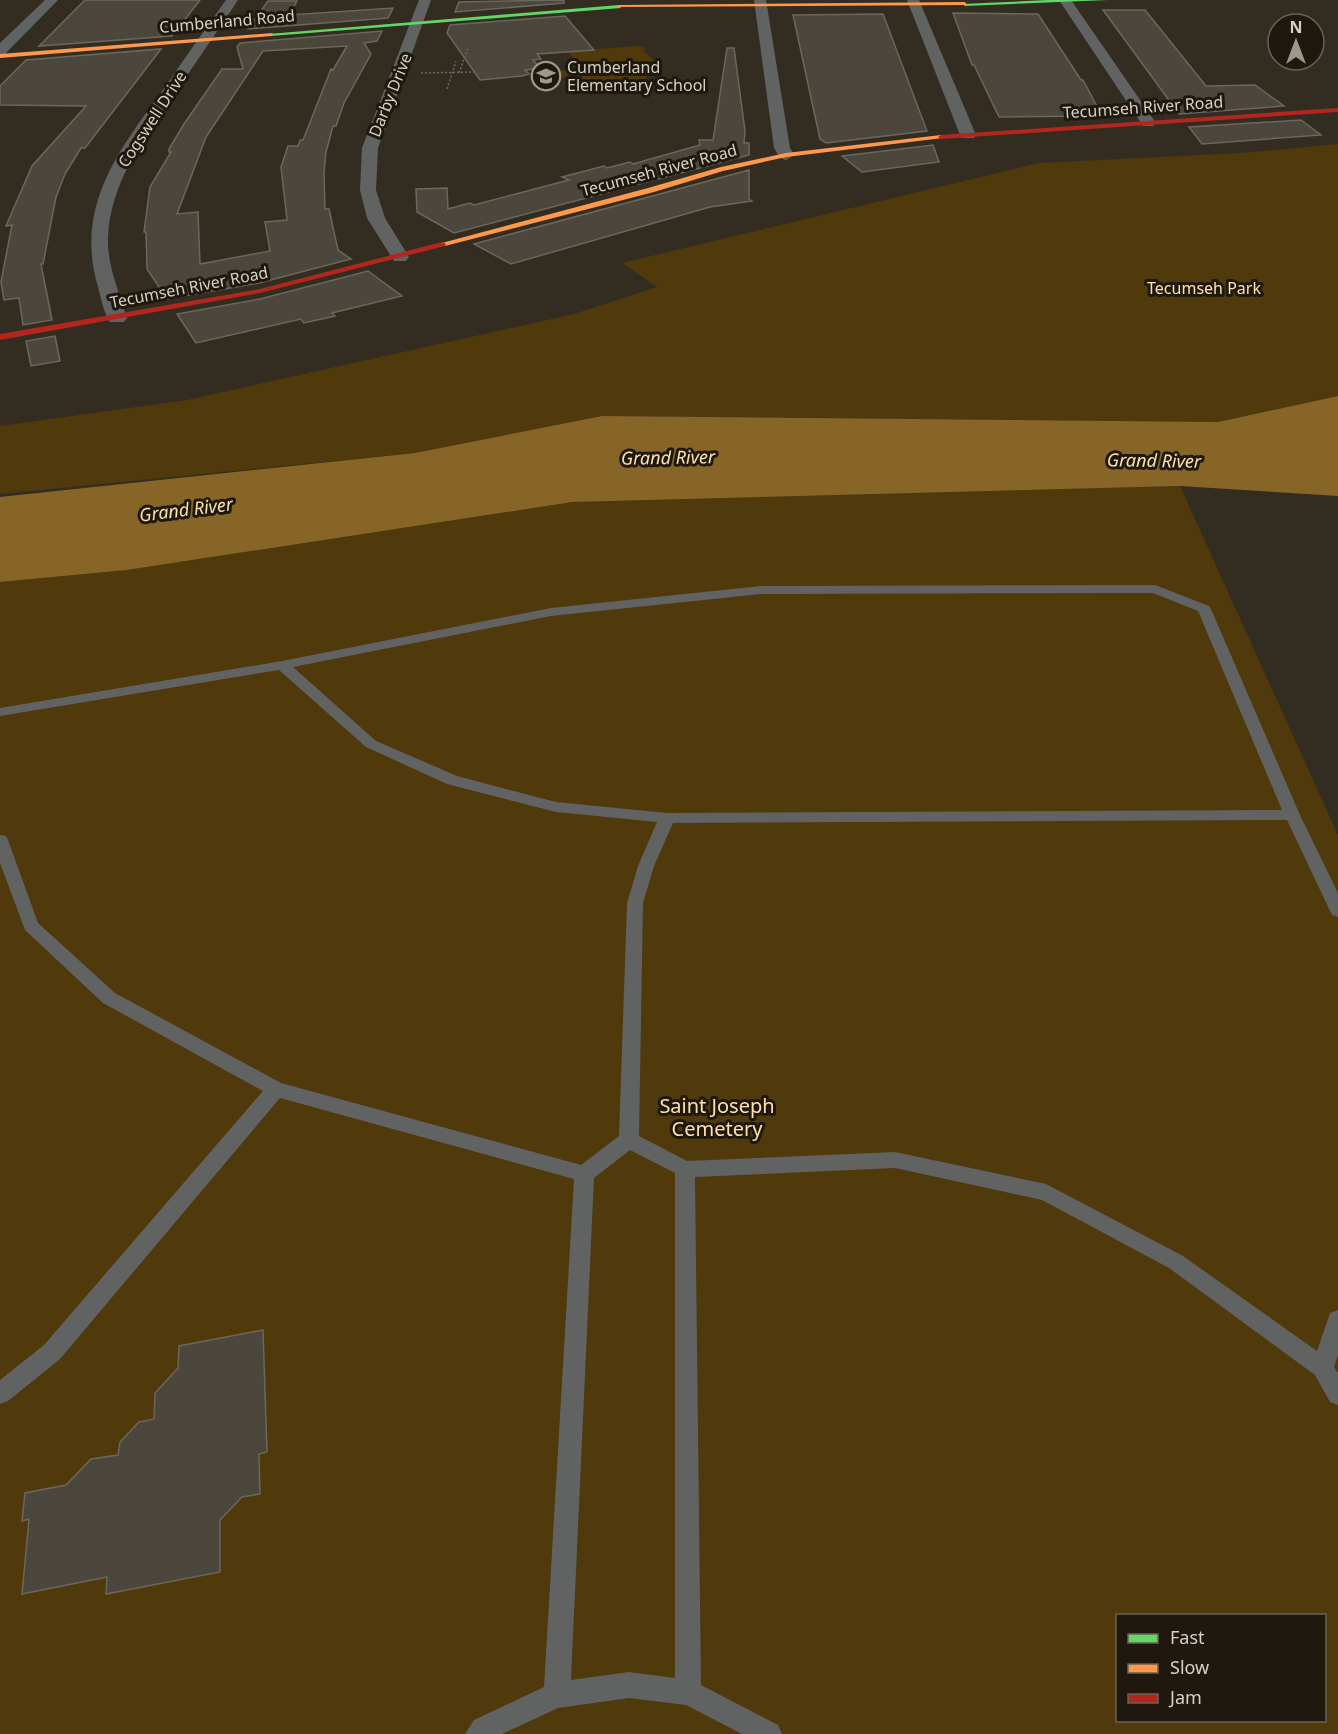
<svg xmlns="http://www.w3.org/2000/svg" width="1338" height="1734" font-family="'Noto Sans',sans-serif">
<rect width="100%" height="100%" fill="#332d21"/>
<path fill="#50390a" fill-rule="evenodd" d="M 639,46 L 645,48 L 643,50 L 654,61 L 580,67 L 568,51 Z
M 605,67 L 610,73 L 646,75 L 646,86 L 571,83 L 573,77 L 554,77 L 555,71 Z
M 1338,144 L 1338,396 L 1218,422 L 602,416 L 415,453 L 0,494 L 0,426 L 187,400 L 574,314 L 657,287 L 622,263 L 1039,163 L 1242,153 Z
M 1180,486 L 1338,835 L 1338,1734 L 0,1734 L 0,582 L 127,570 L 573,502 ZM 1118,1616 L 1324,1616 L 1324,1720 L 1118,1720 Z"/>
<path fill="#866526" d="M 1338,396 L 1338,496 L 1180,486 L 573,502 L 127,570 L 0,582 L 0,497 L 415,453 L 602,416 L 1218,422 Z"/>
<path fill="#4c473d" stroke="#6c675c" stroke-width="1.5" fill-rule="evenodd" d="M 85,0 L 200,0 L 172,36 L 39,46 Z
M 564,0 L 564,3 L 455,12 L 459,2 Z
M 268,1 L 297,1 L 289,15 L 393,8 L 388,18 L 248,29 Z
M 1103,10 L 1145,10 L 1206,86 L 1255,85 L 1284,106 L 1179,114 Z
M 953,13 L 1038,14 L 1081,80 L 1083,80 L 1102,116 L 999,117 L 974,65 L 972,65 Z
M 883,14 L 927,131 L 826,143 L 820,139 L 793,15 Z
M 565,16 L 594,50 L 537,54 L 541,59 L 533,60 L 540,68 L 525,70 L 529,74 L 522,76 L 480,80 L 447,33 L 450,25 Z
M 382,31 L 377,41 L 364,43 L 371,54 L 344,103 L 336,126 L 333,126 L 326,152 L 324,173 L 325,209 L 329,209 L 338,250 L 351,259 L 259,283 L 167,299 L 147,269 L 146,232 L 144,232 L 150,187 L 171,152 L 169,152 L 169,149 L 184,124 L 222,69 L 243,69 L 237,47 L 240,43 ZM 347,46 L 333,70 L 331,69 L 303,140 L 300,140 L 298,146 L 288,146 L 281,167 L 287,220 L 265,222 L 270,251 L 200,264 L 198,212 L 177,214 L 206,137 L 263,51 Z
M 727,48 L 734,48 L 745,131 L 744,143 L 749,143 L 749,155 L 454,233 L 417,212 L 416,189 L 447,188 L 448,209 L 470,203 L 474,205 L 569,180 L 562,177 L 604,166 L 607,168 L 630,162 L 633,164 L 700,145 L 699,140 L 713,140 Z
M 161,49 L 85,148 L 81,148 L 65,174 L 56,197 L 43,264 L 41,264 L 52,320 L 23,325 L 19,298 L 4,300 L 1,282 L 12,225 L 6,226 L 32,166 L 86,106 L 0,105 L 0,86 L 26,60 Z
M 1301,120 L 1321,135 L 1202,144 L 1189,127 Z
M 933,145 L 939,162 L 862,172 L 842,156 Z
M 749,170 L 749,199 L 752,201 L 710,207 L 511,264 L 474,244 Z
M 368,271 L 402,296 L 332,313 L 335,316 L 304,323 L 301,319 L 196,343 L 177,314 L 260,299 Z
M 55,336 L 60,361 L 31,366 L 26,341 Z
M 263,1330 L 267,1452 L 259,1454 L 260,1494 L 242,1497 L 220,1520 L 220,1572 L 106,1594 L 107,1577 L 22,1594 L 29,1519 L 22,1521 L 25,1493 L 66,1485 L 91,1459 L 118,1455 L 120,1442 L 139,1422 L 154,1419 L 155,1393 L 178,1368 L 179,1346 Z"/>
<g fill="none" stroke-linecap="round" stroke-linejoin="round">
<path stroke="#686765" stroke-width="1.5" stroke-dasharray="2 2" stroke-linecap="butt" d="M 421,73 L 475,72
M 459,73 L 468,48
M 447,89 L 456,61"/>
<path fill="#616262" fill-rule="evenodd" d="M 1155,585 L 1209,606 L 1211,609 L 1300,815 L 1338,893 L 1338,917 L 1332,915 L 1330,911 L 1287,820 L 673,823 L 654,866 L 643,903 L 639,1136 L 687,1161 L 895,1152 L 1046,1184 L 1183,1256 L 1317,1351 L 1330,1313 L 1338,1310 L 1338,1355 L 1334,1367 L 1338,1373 L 1338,1405 L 1330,1402 L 1315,1375 L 1169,1268 L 1042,1200 L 895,1168 L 695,1177 L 701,1685 L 778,1725 L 782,1734 L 742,1734 L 686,1705 L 629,1698 L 558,1708 L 502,1734 L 465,1734 L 474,1720 L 544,1687 L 574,1179 L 280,1098 L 60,1359 L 8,1401 L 0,1404 L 0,1380 L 44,1345 L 263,1091 L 103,1003 L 25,930 L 0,863 L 0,835 L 6,836 L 8,840 L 38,923 L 115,993 L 281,1083 L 581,1165 L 619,1136 L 627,903 L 638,866 L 657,822 L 556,812 L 447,784 L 366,747 L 279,670 L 0,716 L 0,708 L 282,661 L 551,608 L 761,586 ZM 1153,593 L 1198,611 L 1282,810 L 667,813 L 556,802 L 457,776 L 376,741 L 293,667 L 551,616 L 761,594 ZM 630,1150 L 675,1173 L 675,1678 L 629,1672 L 571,1680 L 594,1178 Z"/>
<path fill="#616262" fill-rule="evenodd" d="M 45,0 L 58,0 L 5,54 L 0,55 L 0,43 Z
M 226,0 L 238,0 C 219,29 199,58 179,87 C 148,133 110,180 108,238 C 107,265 119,292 127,318 L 124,322 L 110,322 C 104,313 101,299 98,287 C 74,206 119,150 165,87 C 185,58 205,29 226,0 Z
M 419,0 L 431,0 L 378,148 L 376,190 L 385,218 L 409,257 L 406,261 L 394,261 L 367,218 L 360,190 L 362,148 Z
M 754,0 L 766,0 L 790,148 L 794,155 L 786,160 L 780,158 L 774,148 Z
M 907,0 L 919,0 L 976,135 L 974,138 L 962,138 L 960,135 Z
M 1059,0 L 1071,0 L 1156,123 L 1153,126 L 1143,126 Z"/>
<path fill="#63d668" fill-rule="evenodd" d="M 1048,0 L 1108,0 L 965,6 L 962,4 Z
M 619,5 L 621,8 L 271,36 L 268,34 Z"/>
<path fill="#ff974d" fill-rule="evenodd" d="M 965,2 L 967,5 L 616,7 L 619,5 Z
M 273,33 L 271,36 L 0,58 L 0,54 Z
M 941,135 L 943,138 L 786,157 L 723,171 L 654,192 L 445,246 L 438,244 L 648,188 L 721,167 L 786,153 Z"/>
<path fill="#b3261e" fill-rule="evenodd" d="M 1338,108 L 1338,112 L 941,139 L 938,137 L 941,135 Z
M 442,242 L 446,244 L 445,246 L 260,293 L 0,340 L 0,334 L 260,289 Z"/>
</g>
<defs>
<g id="school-ring" transform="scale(1.5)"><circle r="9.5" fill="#1e180f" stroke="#9e978a" stroke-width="1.5"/><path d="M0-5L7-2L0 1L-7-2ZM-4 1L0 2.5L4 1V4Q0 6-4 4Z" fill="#9e978a"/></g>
</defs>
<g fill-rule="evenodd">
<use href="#school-ring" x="546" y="76"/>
</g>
<g text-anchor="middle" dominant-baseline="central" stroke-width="6" stroke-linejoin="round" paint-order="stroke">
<g font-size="16" fill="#d8d0c3" stroke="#1e180f">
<text transform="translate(227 21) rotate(-5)">Cumberland Road</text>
<text transform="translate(390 95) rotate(-68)">Darby Drive</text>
<text transform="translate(1143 107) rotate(-4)">Tecumseh River Road</text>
<text transform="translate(152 119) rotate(-57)">Cogswell Drive</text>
<text transform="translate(659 170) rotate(-15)">Tecumseh River Road</text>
<text transform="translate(189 287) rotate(-11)">Tecumseh River Road</text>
</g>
<g font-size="16" fill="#d8d0c3" stroke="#1e180f" text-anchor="start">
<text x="567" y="67">Cumberland<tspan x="567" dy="18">Elementary School</tspan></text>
</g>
<g font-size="16" fill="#ffe0ac" stroke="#1e180f">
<text x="1204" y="288">Tecumseh Park</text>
</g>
<g font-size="18" font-style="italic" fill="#fee0ab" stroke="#1e180f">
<text transform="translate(668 457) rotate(-1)">Grand River</text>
<text transform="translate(1154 460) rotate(1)">Grand River</text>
<text transform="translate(186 509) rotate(-7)">Grand River</text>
</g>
<g font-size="20" fill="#ffe0ac" stroke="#1e180f">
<text x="717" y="1105">Saint Joseph<tspan x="717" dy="23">Cemetery</tspan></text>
</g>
</g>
<rect x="1116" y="1614" width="210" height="108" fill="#1e180f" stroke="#686257" stroke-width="1.5"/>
<rect x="1128" y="1634" width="30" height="9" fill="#63d668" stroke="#686257" stroke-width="1.5"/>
<text x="1170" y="1644" font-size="18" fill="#d8d0c3">Fast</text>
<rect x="1128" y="1664" width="30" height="9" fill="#ff974d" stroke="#686257" stroke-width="1.5"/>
<text x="1170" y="1674" font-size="18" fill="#d8d0c3">Slow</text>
<rect x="1128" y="1694" width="30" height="9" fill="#b3261e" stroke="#686257" stroke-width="1.5"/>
<text x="1170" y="1704" font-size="18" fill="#d8d0c3">Jam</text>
<g transform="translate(1296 42)"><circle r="28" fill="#1e180f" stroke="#686257" stroke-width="1.5"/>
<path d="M0-4.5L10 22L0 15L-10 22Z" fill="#9e978a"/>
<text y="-9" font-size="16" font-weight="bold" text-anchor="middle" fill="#d8d0c3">N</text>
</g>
</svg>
